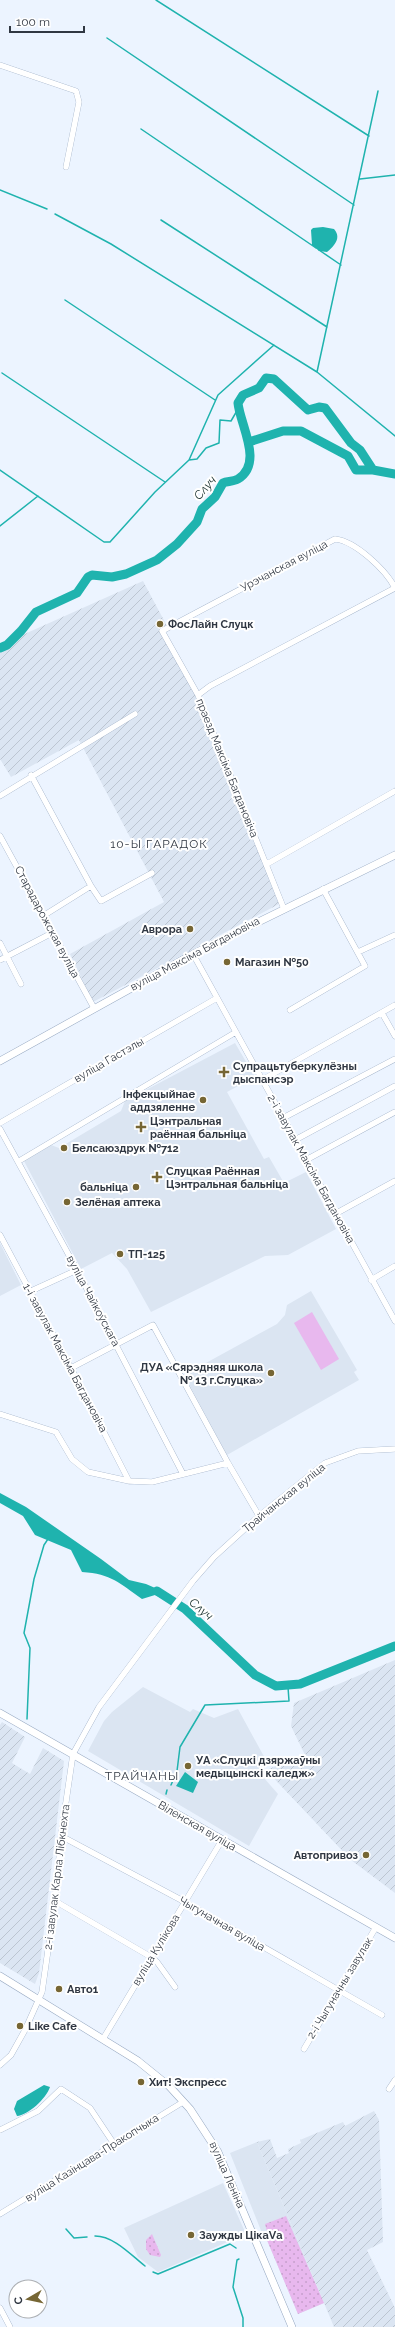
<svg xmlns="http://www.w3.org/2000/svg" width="395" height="2327" font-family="Raleway,sans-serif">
<defs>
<pattern id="industrial-furrows" width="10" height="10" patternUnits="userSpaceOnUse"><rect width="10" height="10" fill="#dbe5f2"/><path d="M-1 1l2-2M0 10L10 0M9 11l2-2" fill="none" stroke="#bcc5d1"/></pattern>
<pattern id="grass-dots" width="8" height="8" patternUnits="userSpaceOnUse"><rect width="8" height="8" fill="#e8b8ee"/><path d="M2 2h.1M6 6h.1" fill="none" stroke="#c79fcd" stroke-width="1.8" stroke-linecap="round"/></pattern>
</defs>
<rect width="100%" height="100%" fill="#ecf4ff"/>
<path fill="#dbe5f2" d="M 235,1043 L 255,1077 L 227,1092 L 264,1159 L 269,1157 L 284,1183 L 306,1172 L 336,1229 L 288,1255 L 265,1256 L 151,1312 L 127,1269 L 112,1253 L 81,1269 L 24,1161 L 51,1145 L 59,1148 L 121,1111 L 125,1101 Z
M 0,1243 L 21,1285 L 0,1296 Z
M 311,1291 L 357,1370 L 354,1372 L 359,1380 L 227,1455 L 184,1375 L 277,1324 L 285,1315 L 287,1305 Z
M 143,1687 L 190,1712 L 193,1709 L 214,1718 L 238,1709 L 267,1762 L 257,1770 L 278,1794 L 249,1846 L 88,1751 L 104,1721 L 112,1712 Z
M 257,2142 L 324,2303 L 298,2314 L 264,2233 L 262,2233 L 230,2153 Z
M 223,2183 L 246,2234 L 158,2272 L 138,2257 L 124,2228 Z"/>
<path fill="url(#industrial-furrows)" d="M 143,581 L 167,626 L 160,629 L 199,700 L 279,904 L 93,1002 L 70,954 L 164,902 L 79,740 L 11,777 L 0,759 L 0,645 Z
M 395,1660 L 395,1893 L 351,1860 L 266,1770 L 305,1755 L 291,1726 L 294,1703 Z
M 2,1722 L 25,1737 L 12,1763 L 30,1774 L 43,1748 L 64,1761 L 39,1973 L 35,1984 L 0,1963 L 0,1725 Z
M 374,2111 L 379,2120 L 383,2242 L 367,2250 L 395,2308 L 395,2327 L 334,2327 L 257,2142 L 270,2139 L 277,2158 L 289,2153 L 288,2149 L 301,2143 L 300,2140 L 343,2122 L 345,2126 Z"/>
<path fill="url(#grass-dots)" d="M 286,2216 L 324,2303 L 298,2314 L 264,2233 L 267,2231 L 265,2224 Z
M 152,2234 L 161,2255 L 160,2257 L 150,2255 L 146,2249 L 146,2240 Z"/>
<path fill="#e8b8ee" d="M 312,1312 L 339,1359 L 321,1370 L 294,1323 Z"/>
<path fill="#1fb3ae" d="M 323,227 L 334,229 C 342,238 334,246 327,252 L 319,251 L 312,245 L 311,230 L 313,228 Z
M 0,1493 L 26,1507 L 101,1559 L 129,1580 L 146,1584 L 169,1594 L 166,1600 L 155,1595 L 142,1599 C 119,1583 112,1574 82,1572 L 71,1550 L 35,1535 L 23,1516 L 0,1503 Z
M 185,1772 L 198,1782 L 193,1793 L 176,1786 Z
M 44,2085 L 50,2087 C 46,2099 28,2115 17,2116 L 14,2109 L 17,2101 Z"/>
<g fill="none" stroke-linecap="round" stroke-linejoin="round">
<path stroke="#1fb3ae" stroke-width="1.5" d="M 156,0 L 369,136
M 107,38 L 354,205
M 141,129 L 316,248
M 360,179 L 395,175
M 0,190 L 47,209
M 55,214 L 111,244 L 317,372 L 395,436
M 161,220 L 327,327
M 319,250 L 341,265
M 65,300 L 215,400
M 317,372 L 378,91
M 2,373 L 165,482
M 189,460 L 197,459 L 206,448 L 219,443 L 220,420 L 231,421 L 238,409
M 0,470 L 104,542 L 110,542 L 155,492 L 189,460 L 218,395 L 274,345
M 0,526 L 38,496
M 27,1719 L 30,1648 L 24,1633 L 34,1579 L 44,1545 L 48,1539
M 171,1785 L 177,1771 L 180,1747 L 205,1705 L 289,1701 L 288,1687
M 166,1794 L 167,1790
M 66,2229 L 74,2238 L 87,2237
M 95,2236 C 114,2236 131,2255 145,2266
M 239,2259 L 237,2260 L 233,2287 L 243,2318 L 243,2327
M 153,2272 L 158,2274 L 230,2244 L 236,2248"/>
<path stroke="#1fb3ae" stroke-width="9" d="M 249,442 L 283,431 L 301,431 L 348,456 L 356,470 L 373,470
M 0,648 L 7,645 L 21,631 L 36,612 L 77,593 L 88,577 L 92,575 L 112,577 L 126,574 L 157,560 L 177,544 L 197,522 L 202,509 L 215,497 L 223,483 C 227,481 233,482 238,479 C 264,463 240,425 238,403 L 243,395 L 259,388 L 266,378 L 274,379 L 308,410 L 319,407 L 325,408 L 351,443 L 360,450 L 373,470 L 395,474
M 157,1591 L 185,1609 L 255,1675 L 276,1686 L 300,1684 L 395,1646"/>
<g stroke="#96a8c1" stroke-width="6">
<path id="minor" d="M 0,65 L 76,91 L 79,102 L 66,167
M 198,695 L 210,686 L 395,588
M 31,775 L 91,886
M 0,796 L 135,714
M 0,836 L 94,1008
M 267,864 L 395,791
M 284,909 L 198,695 L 162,631 L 335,539 C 355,541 386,570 395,588
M 43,916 L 91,886 L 101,901 L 152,873
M 0,943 L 21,984
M 358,952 L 395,935
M 193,954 L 395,1321
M 0,960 L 52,933
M 290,1010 L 365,966 L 323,889
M 382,1013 L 395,1036
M 262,1080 L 395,1005
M 283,1118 L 395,1059
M 0,1123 L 217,998
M 0,1129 L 77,1270 L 183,1474
M 295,1140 L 395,1086
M 306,1160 L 395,1112
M 19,1161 L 236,1032
M 335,1214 L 395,1181
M 0,1235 L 71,1368 L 129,1481
M 371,1280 L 395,1266
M 31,1291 L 77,1270
M 71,1368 L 153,1325 L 228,1463 L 259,1516
M 0,1414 L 56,1432 L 72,1459 L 88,1472 L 129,1481 L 152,1482 L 228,1463
M 61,1836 L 185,1902 L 382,2015
M 55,1901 L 151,1957 L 157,1962 L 175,1987
M 103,2039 L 222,1840
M 304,2049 L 376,1927
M 0,2065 L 11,2055 L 25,2030 L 42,1992 L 55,1901 L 61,1836 L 73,1754 L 99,1707 L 193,1581 L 214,1557 L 259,1516 L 325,1463 L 358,1451 L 395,1449
M 389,2089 L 395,2080
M 0,2130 L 38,2111 L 61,2089 L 90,2108 L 114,2144
M 0,2214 L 183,2102
M 0,2308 L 10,2327"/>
</g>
<g stroke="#96a8c1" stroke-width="8">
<path id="major" d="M 0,1061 L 193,954 L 395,855
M 0,1713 L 395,1938
M 0,1976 L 138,2061 L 169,2086 L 190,2109 L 218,2152 L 292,2327"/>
</g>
<use href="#minor" stroke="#fff" stroke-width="5.5"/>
<use href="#major" stroke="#fff" stroke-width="7"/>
</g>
<g fill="#766634" stroke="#fff" stroke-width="1.5">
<circle cx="160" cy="624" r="4"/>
<circle cx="190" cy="929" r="4"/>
<circle cx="227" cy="962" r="4"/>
<path d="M222 1066h4v4h4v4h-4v4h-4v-4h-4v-4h4z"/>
<circle cx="203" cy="1100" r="4"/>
<path d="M139 1121h4v4h4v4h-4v4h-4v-4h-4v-4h4z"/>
<circle cx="64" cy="1148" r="4"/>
<path d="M155 1171h4v4h4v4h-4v4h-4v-4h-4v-4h4z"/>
<circle cx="136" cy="1187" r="4"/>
<circle cx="67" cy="1202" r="4"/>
<circle cx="120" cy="1254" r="4"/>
<circle cx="271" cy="1373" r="4"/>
<circle cx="188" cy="1766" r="4"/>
<circle cx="366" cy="1855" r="4"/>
<circle cx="59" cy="1989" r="4"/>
<circle cx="20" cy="2026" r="4"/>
<circle cx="141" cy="2082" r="4"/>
<circle cx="191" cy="2235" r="4"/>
</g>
<g text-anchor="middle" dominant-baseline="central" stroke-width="4" stroke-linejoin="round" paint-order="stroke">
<g font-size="11" fill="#303742" stroke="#fff">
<text transform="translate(284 566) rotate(-28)">Урэчанская вуліца</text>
<text transform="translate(227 768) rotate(68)">праезд Максіма Багдановіча</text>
<text transform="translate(47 922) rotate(62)">Старадарожская вуліца</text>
<text transform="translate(195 954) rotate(-28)">вуліца Максіма Багдановіча</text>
<text transform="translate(109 1060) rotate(-30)">вуліца Гастэлы</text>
<text transform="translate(311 1169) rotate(61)">2-і завулак Максіма Багдановіча</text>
<text transform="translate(93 1301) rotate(62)">вуліца Чайкоўскага</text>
<text transform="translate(65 1358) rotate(62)">1-і завулак Максіма Багдановіча</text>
<text transform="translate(284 1498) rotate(-39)">Трайчанская вуліца</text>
<text transform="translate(197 1826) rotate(30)">Віленская вуліца</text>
<text transform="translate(57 1877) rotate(-83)">2-і завулак Карла Лібкнехта</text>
<text transform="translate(222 1924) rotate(30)">Чыгуначная вуліца</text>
<text transform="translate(156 1950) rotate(-59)">вуліца Кулікова</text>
<text transform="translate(340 1988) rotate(-59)">2-і Чыгуначны завулак</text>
<text transform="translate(92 2158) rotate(-32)">вуліца Казінцава-Пракопчыка</text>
<text transform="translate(227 2175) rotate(66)">вуліца Леніна</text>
</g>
<g font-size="11" font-weight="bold" fill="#303742" stroke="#fff" text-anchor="start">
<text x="168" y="624">ФосЛайн Слуцк</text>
<text x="182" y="929" text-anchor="end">Аврора</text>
<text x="235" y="962">Магазин №50</text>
<text x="233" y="1066">Супрацьтуберкулёзны<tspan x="233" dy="13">дыспансэр</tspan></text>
<text x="195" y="1094" text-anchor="end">Інфекцыйнае<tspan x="195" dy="13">аддзяленне</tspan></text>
<text x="150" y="1121">Цэнтральная<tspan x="150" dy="13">раённая бальніца</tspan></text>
<text x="72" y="1148">Белсаюздрук №712</text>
<text x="166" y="1171">Слуцкая Раённая<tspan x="166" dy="13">Цэнтральная бальніца</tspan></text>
<text x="128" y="1187" text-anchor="end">бальніца</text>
<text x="75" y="1202">Зелёная аптека</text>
<text x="128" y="1254">ТП-125</text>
<text x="263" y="1367" text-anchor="end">ДУА «Сярэдняя школа<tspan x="263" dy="13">№ 13 г.Слуцка»</tspan></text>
<text x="196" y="1760">УА «Слуцкі дзяржаўны<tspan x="196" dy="13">медыцынскі каледж»</tspan></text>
<text x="358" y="1855" text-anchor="end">Автопривоз</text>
<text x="67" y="1989">Авто1</text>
<text x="28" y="2026">Like Cafe</text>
<text x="149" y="2082">Хит! Экспресс</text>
<text x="199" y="2235">Заужды ЦікаVа</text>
</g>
<g font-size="12" font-style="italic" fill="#182f2d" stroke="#fff">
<text transform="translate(205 488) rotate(-49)">Случ</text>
<text transform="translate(201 1609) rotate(40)">Случ</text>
</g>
<g font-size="12" letter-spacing="1" fill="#303742" stroke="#fff">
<text x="159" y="844">10-Ы ГАРАДОК</text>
<text x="142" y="1776">ТРАЙЧАНЫ</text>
</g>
</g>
<g transform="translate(28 2299) rotate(261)"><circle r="19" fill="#ffffff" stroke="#acafb3"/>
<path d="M0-3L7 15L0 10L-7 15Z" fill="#766634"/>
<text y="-6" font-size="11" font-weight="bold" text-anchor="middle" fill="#303742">С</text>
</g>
<path d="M10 26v6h74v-6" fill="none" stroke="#303742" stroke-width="2"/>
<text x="16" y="26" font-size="12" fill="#303742" stroke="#ffffff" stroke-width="3" paint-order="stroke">100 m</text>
</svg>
